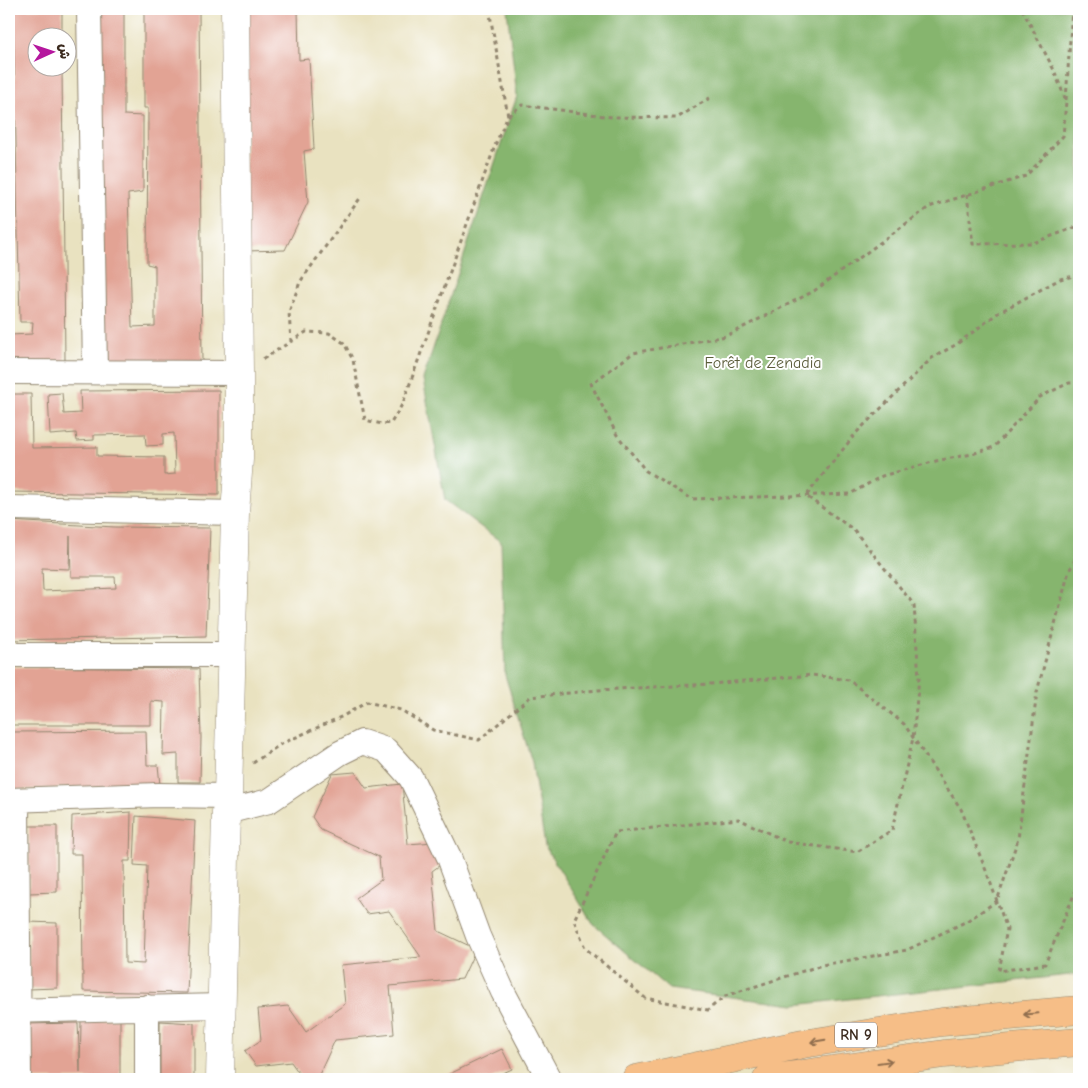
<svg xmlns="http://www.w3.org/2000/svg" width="1088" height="1088" font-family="'Comic Neue','Playpen Sans Arabic',sans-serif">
<rect width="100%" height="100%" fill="#fff"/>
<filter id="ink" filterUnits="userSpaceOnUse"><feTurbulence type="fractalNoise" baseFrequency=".02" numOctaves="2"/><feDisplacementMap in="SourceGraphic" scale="10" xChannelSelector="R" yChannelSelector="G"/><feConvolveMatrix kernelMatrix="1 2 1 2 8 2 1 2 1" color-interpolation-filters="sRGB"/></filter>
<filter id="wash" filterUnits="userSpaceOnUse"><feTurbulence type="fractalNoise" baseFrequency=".0096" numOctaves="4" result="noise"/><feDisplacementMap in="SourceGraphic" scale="20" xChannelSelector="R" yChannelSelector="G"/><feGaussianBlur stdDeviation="1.12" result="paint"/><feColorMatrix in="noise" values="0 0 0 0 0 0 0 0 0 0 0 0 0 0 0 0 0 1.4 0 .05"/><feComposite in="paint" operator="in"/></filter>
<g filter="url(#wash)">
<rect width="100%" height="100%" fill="#e9e2c0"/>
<path fill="#86b56e" stroke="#607046" d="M 507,9 L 1079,9 L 1079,974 L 794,1005 L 669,989 L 593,924 L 545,846 L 532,762 L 505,675 L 501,542 L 445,500 L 423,379 L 517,96 Z"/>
<g id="blocks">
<path fill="#e2a394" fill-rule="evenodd" d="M 13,9 L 62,9 L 62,38 L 38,38 L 38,68 L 62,68 L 65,361 L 9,365 L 9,335 L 32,334 L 33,322 L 20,322 Z
M 95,9 L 124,9 L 124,115 L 143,116 L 143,192 L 128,194 L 132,327 L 155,326 L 155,266 L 147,264 L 148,108 L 144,108 L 144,9 L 199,9 L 202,366 L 101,365 Z
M 245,9 L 298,9 L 299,60 L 309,59 L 314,149 L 304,151 L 308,202 L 285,250 L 245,251 Z
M 9,244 L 10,244 L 12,288 L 9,288 Z
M 219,390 L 219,495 L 9,492 L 9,394 L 31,394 L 32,448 L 97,447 L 97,456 L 164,457 L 164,475 L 175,474 L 174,433 L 163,434 L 163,445 L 146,446 L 145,434 L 94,435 L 94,440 L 77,441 L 76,433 L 50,435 L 48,394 L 62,393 L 64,414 L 81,413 L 80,391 Z
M 9,521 L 115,527 L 210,528 L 206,636 L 9,640 ZM 70,536 L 71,577 L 115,577 L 116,588 L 43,591 L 42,568 L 69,569 Z
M 9,667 L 199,669 L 201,737 L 200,782 L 178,782 L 178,754 L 163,755 L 164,702 L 151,701 L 151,725 L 9,725 Z
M 146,731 L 147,765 L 158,765 L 160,785 L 9,790 L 9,732 Z
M 355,772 L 366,788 L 402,784 L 408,844 L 434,842 L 447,860 L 432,871 L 438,931 L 476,949 L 462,979 L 390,986 L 394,1034 L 335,1040 L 317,1079 L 303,1079 L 291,1062 L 256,1066 L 245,1051 L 261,1040 L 258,1009 L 288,1006 L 306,1032 L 345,1004 L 341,965 L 421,957 L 389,911 L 367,914 L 356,898 L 381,880 L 379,857 L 321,830 L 312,817 L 332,774 Z
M 131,812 L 130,861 L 124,861 L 125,963 L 144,964 L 147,866 L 134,865 L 136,816 L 195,821 L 187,993 L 83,991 L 82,854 L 71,854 L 72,816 Z
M 29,826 L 57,826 L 57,892 L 29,893 Z
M 29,922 L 57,923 L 57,988 L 29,989 Z
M 120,1018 L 120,1079 L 26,1079 L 24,1024 L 78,1023 L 80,1073 L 81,1021 Z
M 160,1021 L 194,1023 L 194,1079 L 160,1079 Z
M 502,1049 L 512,1069 L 490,1079 L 439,1079 Z"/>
</g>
</g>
<g filter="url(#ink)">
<use href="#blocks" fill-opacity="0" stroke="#92866f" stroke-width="1"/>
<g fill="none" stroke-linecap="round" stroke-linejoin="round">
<g stroke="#92866f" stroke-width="26">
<path id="minor" d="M 89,9 L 95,371
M 9,372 L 239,373
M 9,508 L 235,513
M 9,655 L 232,655
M 9,800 L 159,795 L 228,796
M 17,800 L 19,1079
M 226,812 L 269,801 L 340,753 L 362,742 L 386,750 L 411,778 L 449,857 L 478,936 L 503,992 L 549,1079
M 147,1007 L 147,1079
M 9,1011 L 221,1006"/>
</g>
<g stroke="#92866f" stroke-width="29">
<path id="tertiary" d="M 220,1079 L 226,812 L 228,796 L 235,513 L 239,459 L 239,373 L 235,9"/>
</g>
<g stroke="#92866f" stroke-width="29">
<path id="primary" d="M 636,1079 L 803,1044 L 942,1022 L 1079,1010
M 767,1079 L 944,1054 L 1079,1042"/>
</g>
<path stroke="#92866f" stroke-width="3" stroke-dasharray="4 4" stroke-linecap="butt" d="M 489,9 L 508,116
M 1022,9 L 1054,70 L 1066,101 L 1063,136 L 1026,176 L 929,207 L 814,291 L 726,336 L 633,353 L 591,384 L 617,435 L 646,471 L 692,499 L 850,494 L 882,476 L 936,461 L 972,454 L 994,447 L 1040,397 L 1069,383 L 1079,383
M 1066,100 L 1072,9
M 967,194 L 973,244 L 1033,243 L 1079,226
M 1079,275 L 1060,279 L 998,313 L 957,344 L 932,358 L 856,433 L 806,496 L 854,530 L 914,605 L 919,678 L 913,738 L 892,830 L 857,852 L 787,842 L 739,819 L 616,832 L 574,920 L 585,948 L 645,998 L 708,1010 L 725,996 L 822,965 L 907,950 L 967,921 L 997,901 L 1018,839 L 1037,692 L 1069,571 L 1079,553
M 291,342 L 289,312 L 300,282 L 361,197
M 263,359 L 306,332 L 329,333 L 344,343 L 353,360 L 365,420 L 382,424 L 391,423 L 403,403 L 496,143 L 508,116 L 522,105 L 612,117 L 677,118 L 713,96
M 253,763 L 281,744 L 343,716 L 367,702 L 401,710 L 433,730 L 479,740 L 530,697 L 598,690 L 711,684 L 812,675 L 849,680 L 904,724 L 961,809 L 987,873 L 1007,929 L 999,971 L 1045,964 L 1076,890 L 1079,879"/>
<use href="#minor" stroke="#fff" stroke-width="24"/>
<use href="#tertiary" stroke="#fff" stroke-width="28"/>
<use href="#primary" stroke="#f6be87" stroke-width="28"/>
</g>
<defs><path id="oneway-shaft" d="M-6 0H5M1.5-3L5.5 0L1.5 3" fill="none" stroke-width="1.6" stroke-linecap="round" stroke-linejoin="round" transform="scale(1.25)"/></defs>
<g stroke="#8f6d4d">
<use href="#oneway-shaft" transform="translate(1031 1014) rotate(175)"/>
<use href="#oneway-shaft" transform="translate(818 1041) rotate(171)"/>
<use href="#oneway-shaft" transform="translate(885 1062) rotate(-8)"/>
</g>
</g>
<g text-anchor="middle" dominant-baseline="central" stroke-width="4" stroke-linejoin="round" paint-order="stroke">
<rect fill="#fff" stroke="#766a62" stroke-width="1" x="835" y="1022.5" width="42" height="25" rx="4"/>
<g font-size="15" font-weight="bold" fill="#3b2a1e">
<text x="856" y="1035">RN 9</text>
</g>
<g font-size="16" fill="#5c5d3b" stroke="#fff">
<text x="763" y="363">Forêt de Zenadia</text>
</g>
</g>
<rect width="1088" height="1088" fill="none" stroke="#fff" stroke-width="30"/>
<g transform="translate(52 52) rotate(87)"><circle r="24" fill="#ffffff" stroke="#b1aaa5"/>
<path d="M0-4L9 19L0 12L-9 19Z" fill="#b5179e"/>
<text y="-8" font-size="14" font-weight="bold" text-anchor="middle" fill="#3b2a1e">ش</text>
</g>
</svg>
